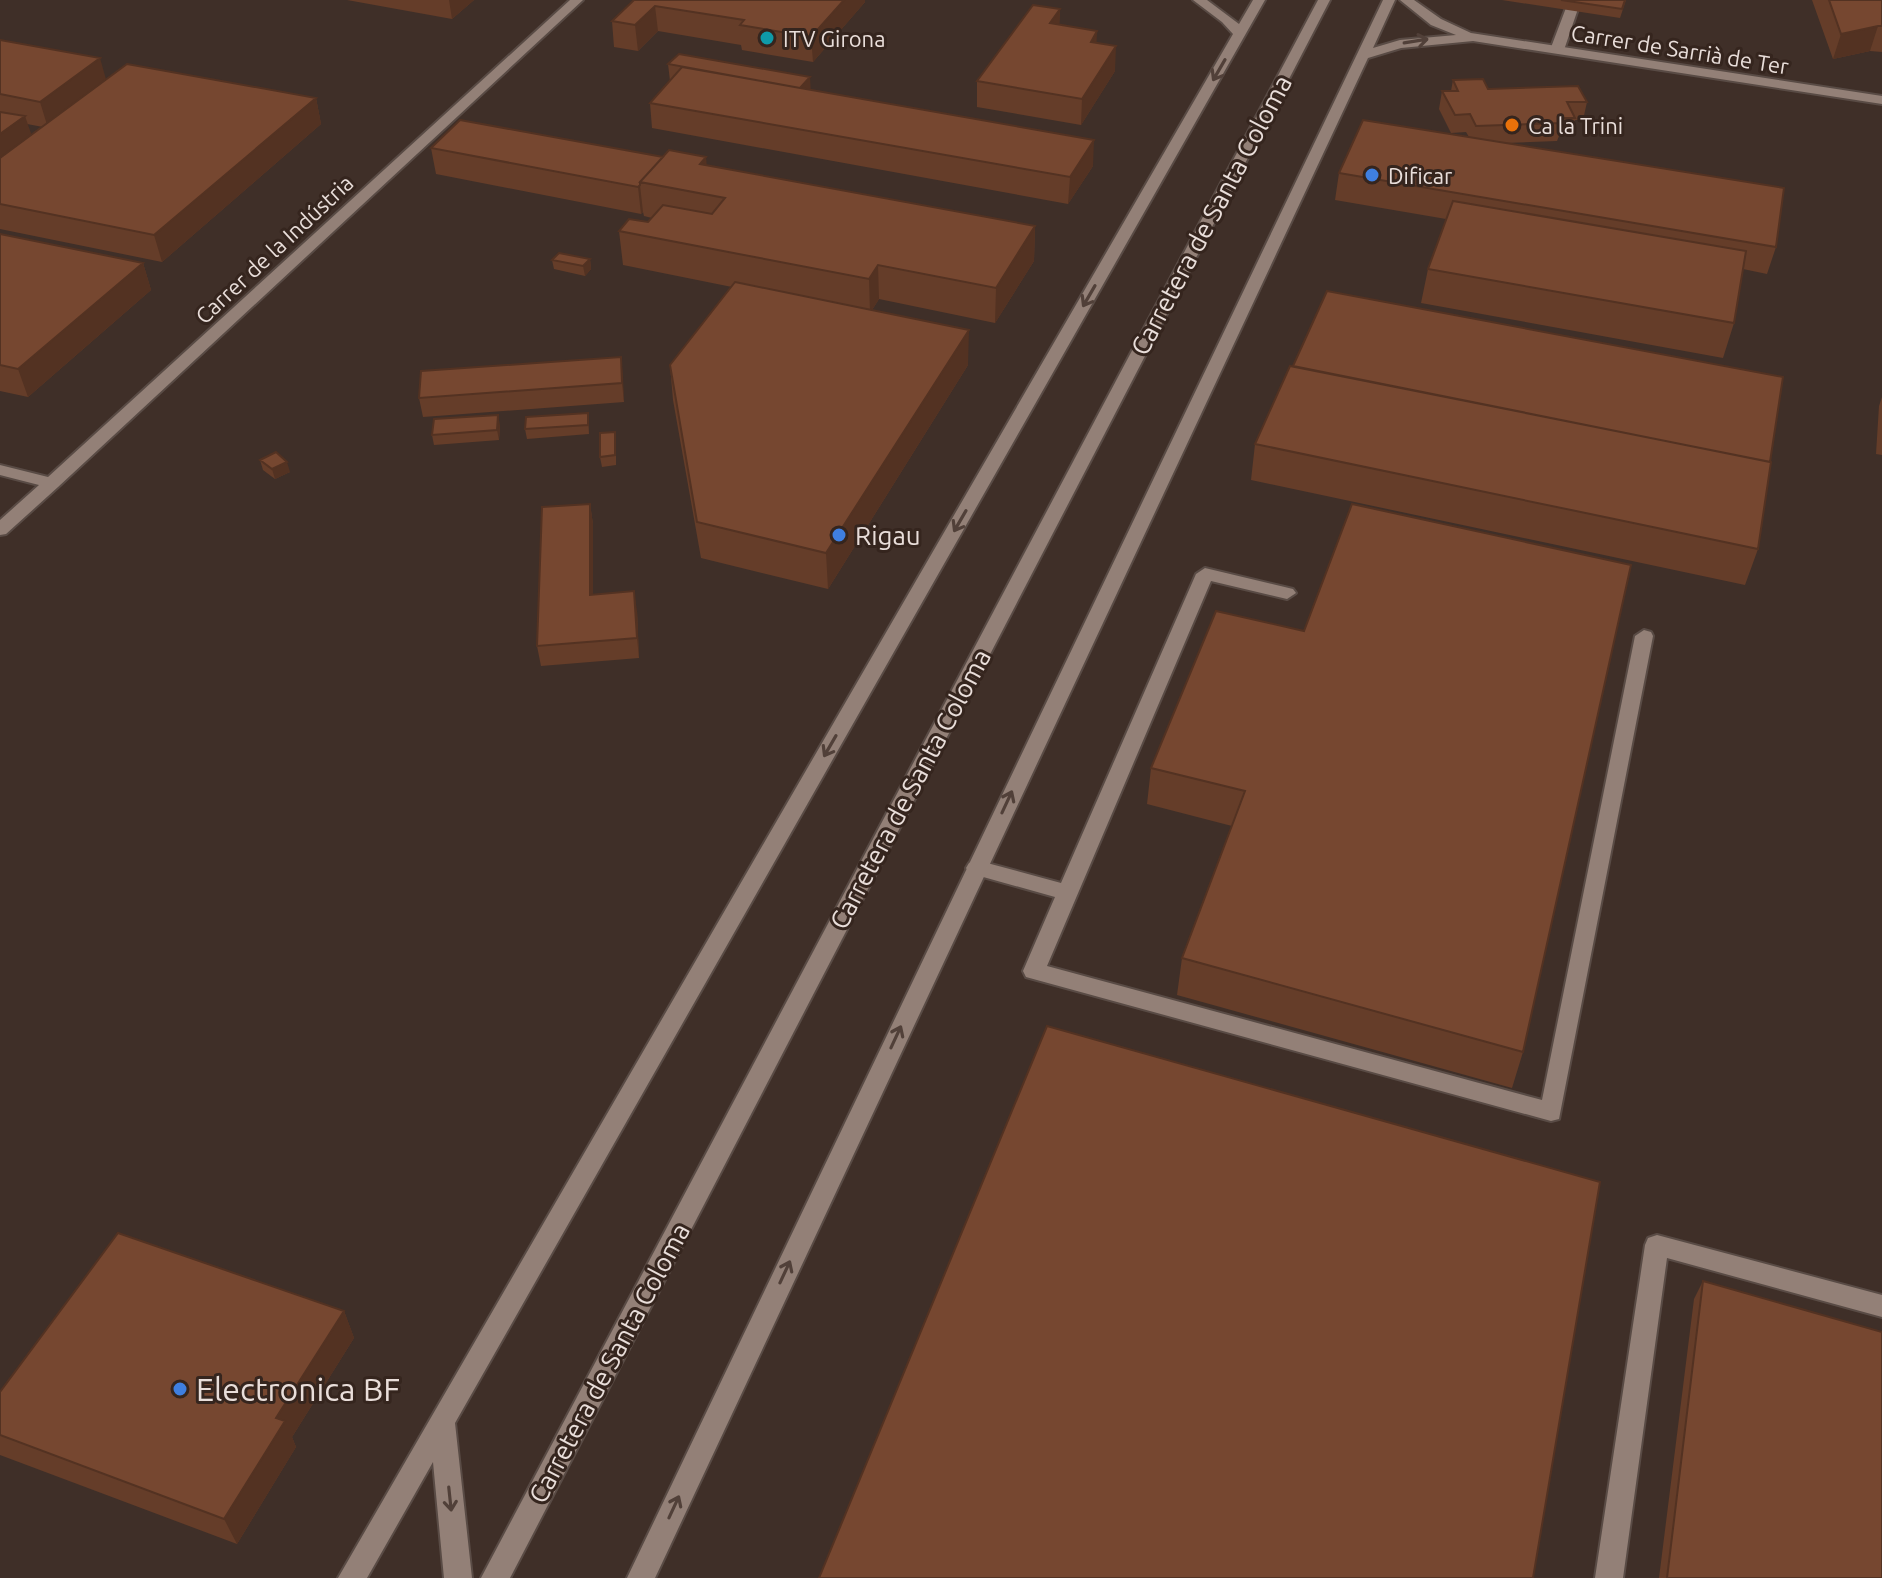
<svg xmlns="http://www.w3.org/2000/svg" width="1882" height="1578" font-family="Ubuntu,sans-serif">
<rect width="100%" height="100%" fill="#3f2f28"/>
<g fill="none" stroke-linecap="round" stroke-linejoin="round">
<g stroke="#594b45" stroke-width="4">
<path id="lane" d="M 1569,0 L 1581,0 L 1564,50 L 1552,53 L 1550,50 Z
M 1205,568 L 1293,589 L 1296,593 L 1287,599 L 1211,581 L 1047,966 L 1542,1100 L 1635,636 L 1644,630 L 1651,632 L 1653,636 L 1559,1119 L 1551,1121 L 1026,977 L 1023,971 L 1055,897 L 969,873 L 966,868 L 969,863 L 976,860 L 1061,883 L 1196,574 Z
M 1657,1235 L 1882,1295 L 1882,1317 L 1667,1258 L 1623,1578 L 1595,1578 L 1645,1245 L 1648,1238 Z"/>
</g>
<g stroke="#594b45" stroke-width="4">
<path id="street" d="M 570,0 L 583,0 L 58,487 L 6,534 L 0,535 L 0,520 L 39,485 L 0,475 L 0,465 L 48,477 Z
M 1193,0 L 1207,0 L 1239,24 L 1253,0 L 1265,0 L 455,1423 L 472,1578 L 444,1578 L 433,1462 L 367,1578 L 338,1578 L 1233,34 L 1222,22 Z
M 1383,0 L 1395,0 L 1373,48 L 1400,40 L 1456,35 L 1431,25 L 1400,0 L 1414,0 L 1441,19 L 1471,33 L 1882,96 L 1882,104 L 1473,41 L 1401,48 L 1368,58 L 655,1578 L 627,1578 Z"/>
</g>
<g stroke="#594b45" stroke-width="4">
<path id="secondary" d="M 1318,0 L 1330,0 L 510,1578 L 481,1578 Z"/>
</g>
<use href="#lane" fill="#938077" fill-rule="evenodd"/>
<use href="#street" fill="#938077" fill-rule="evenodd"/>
<use href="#secondary" fill="#938077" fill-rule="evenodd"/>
</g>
<path fill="#653d29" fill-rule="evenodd" d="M 347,0 L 474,0 L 452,19 Z
M 634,0 L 865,2 L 813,62 L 742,50 L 741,45 L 658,31 L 638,51 L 614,47 L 612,21 Z
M 1502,0 L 1626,0 L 1620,18 Z
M 1812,0 L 1882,0 L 1882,52 L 1870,51 L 1833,59 Z
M 1060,9 L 1059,25 L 1097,43 L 1115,71 L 1081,125 L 977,107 L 977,81 Z
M 0,40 L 106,79 L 316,98 L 321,124 L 162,262 L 0,229 ZM 27,124 L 43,127 L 31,135 Z
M 668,64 L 811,90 L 1093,166 L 1068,204 L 652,128 L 650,103 L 670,81 Z
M 1453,80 L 1488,89 L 1587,102 L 1583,120 L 1575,120 L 1571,136 L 1559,136 L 1557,141 L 1505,143 L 1776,247 L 1767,274 L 1743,269 L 1734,323 L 1723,358 L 1421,303 L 1428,269 L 1446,219 L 1335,200 L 1339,173 L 1469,137 L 1466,132 L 1451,133 L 1439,109 L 1442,91 L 1451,91 Z
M 431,148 L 707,166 L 1035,226 L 1034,261 L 995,323 L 879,299 L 872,310 L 968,365 L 828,589 L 701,558 L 673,400 L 670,365 L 732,287 L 623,265 L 619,231 L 648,222 L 652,218 L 644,216 L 643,212 L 641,214 L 436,174 Z
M 0,234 L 143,263 L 151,290 L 28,397 L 0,391 Z
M 590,259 L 591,269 L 585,276 L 554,269 L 552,260 Z
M 621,357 L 624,402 L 423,417 L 419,398 Z
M 1882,397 L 1882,455 L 1876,454 L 1879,406 Z
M 588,413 L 589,434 L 527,439 L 525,429 Z
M 500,425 L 499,440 L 434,445 L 432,435 Z
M 616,442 L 616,465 L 602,467 L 600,457 Z
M 1255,444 L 1770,462 L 1758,549 L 1745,585 L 1251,480 Z
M 260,460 L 290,472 L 275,479 L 263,470 Z
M 590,504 L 593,524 L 593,595 L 637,611 L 639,658 L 541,666 L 537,646 Z
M 1216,611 L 1523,1052 L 1512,1088 L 1177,995 L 1182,958 L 1232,826 L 1147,804 L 1151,768 Z
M 1703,1281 L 1882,1578 L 1659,1578 L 1694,1299 Z
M 344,1311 L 354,1338 L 292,1437 L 296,1447 L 237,1544 L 0,1455 L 0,1392 Z"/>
<path fill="#533222" d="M 449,0 L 474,0 L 452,19 Z
M 844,0 L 865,0 L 865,2 L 813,62 L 811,37 Z
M 655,6 L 658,31 L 638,51 L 635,25 Z
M 1060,9 L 1059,34 L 1050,23 Z
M 1878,26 L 1870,51 L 1833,59 L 1841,34 Z
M 1097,31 L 1096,57 L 1091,42 Z
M 1116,46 L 1115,71 L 1081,125 L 1082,99 Z
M 100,58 L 107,83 L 48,128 L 40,102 Z
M 810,77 L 811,94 L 800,88 Z
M 316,98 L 321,124 L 162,262 L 154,235 Z
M 25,116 L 34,142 L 0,167 L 0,134 Z
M 1094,140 L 1093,166 L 1068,204 L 1070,177 Z
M 706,157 L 709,190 L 700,164 Z
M 640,185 L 643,212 L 641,214 L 638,187 Z
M 1035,226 L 1034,261 L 995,323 L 996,288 Z
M 590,259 L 591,269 L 585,276 L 583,266 Z
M 143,263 L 151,290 L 28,397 L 18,369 Z
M 878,265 L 879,299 L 870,313 L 869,279 Z
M 969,330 L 968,365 L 828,589 L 826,553 Z
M 621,357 L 623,376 L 624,402 L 622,383 Z
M 498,415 L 500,425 L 499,440 L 497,430 Z
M 287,462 L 290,472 L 275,479 L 272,469 Z
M 590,504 L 593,524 L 593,614 L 590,595 Z
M 634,591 L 637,611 L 639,658 L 637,638 Z
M 344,1311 L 354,1338 L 292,1437 L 296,1447 L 237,1544 L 224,1519 L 276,1418 Z"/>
<path fill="#764730" stroke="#533222" stroke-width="2" d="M 634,0 L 844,0 L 811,37 L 740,25 L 744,20 L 655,6 L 635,25 L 612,21 Z
M 1561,0 L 1625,0 L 1622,9 Z
M 1829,0 L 1882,0 L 1882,26 L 1878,26 L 1841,34 Z
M 1033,5 L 1060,9 L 1050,23 L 1097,31 L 1091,42 L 1116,46 L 1082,99 L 977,81 Z
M 0,40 L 100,58 L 40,102 L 0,94 Z
M 679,54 L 810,77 L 800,88 L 668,64 Z
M 127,64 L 316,98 L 154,235 L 0,204 L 0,158 Z
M 682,67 L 1094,140 L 1070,177 L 650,103 Z
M 1483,79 L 1488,89 L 1578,86 L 1587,102 L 1567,102 L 1575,118 L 1559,118 L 1561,123 L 1476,126 L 1470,114 L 1455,115 L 1442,91 L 1458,91 L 1453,80 Z
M 0,112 L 25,116 L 0,134 Z
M 460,120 L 663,157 L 640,182 L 640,185 L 638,187 L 431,148 Z
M 1363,120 L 1784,188 L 1776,247 L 1339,173 Z
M 669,150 L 706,157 L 700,164 L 1035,226 L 996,288 L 878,265 L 869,279 L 619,231 L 629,219 L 648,222 L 663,205 L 712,214 L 725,198 L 640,182 Z
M 1453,201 L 1746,251 L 1734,323 L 1428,269 Z
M 0,234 L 143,263 L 18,369 L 0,365 Z
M 559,253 L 590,259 L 583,266 L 552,260 Z
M 735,282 L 969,330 L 826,553 L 697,522 L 670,365 Z
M 1327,291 L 1783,377 L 1770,462 L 1293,366 Z
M 621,357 L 622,383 L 419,398 L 421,371 Z
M 1290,366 L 1771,462 L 1758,549 L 1255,444 Z
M 588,413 L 588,425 L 525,429 L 526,417 Z
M 498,415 L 497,430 L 432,435 L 434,419 Z
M 615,432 L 615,455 L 600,457 L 600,433 Z
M 276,452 L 287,462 L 272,469 L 260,460 Z
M 590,504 L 590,595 L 634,591 L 637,638 L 537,646 L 542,507 Z
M 1352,504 L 1631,565 L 1523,1052 L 1182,958 L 1245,791 L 1151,768 L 1216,611 L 1304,631 Z
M 1047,1026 L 1600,1182 L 1533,1578 L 819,1578 Z
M 118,1233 L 344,1311 L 276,1418 L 285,1421 L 224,1519 L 0,1435 L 0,1392 Z
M 1703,1281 L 1882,1332 L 1882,1578 L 1667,1578 Z"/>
<defs><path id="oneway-shaft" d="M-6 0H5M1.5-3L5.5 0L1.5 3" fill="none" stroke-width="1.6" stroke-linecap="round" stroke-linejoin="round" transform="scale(2)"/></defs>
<g stroke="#514039">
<use href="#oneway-shaft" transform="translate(1416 41) rotate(-9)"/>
<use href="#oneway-shaft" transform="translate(1219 70) rotate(120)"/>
<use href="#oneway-shaft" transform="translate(1089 296) rotate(120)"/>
<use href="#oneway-shaft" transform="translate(960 521) rotate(120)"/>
<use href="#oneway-shaft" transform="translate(830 746) rotate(120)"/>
<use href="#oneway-shaft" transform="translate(1007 802) rotate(-65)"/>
<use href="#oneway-shaft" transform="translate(896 1037) rotate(-65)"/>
<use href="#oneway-shaft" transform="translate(785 1272) rotate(-65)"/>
<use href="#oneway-shaft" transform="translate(450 1499) rotate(84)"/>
<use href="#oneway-shaft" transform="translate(674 1507) rotate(-65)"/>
</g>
<circle fill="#0f9aa8" stroke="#35251e" stroke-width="3" cx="767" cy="38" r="8"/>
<circle fill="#e8710a" stroke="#35251e" stroke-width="3" cx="1512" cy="125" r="8"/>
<g fill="#3f7fe0" stroke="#35251e" stroke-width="3">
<circle cx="1372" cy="175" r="8"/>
<circle cx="839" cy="535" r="8"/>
<circle cx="180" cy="1389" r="8"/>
</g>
<g text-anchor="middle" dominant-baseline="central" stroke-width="6" stroke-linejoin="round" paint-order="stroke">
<g font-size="22" fill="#e9deda" stroke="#35251e" text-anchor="start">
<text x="783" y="38">ITV Girona</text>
<text x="1528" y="125">Ca la Trini</text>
<text x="1388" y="175">Dificar</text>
</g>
<g font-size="22" fill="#e9deda" stroke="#35251e">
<text transform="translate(1680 49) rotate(9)">Carrer de Sarrià de Ter</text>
<text transform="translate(274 249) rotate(-43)">Carrer de la Indústria</text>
</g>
<g font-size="26" fill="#e9deda" stroke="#35251e">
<text transform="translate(1211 215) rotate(-62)">Carretera de Santa Coloma</text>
<text transform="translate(910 789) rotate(-62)">Carretera de Santa Coloma</text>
<text transform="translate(609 1363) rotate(-62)">Carretera de Santa Coloma</text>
</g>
<g font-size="26" fill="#e9deda" stroke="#35251e" text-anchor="start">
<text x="855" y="535">Rigau</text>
</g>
<g font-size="32" fill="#e9deda" stroke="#35251e" text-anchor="start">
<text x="196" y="1389">Electronica BF</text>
</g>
</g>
</svg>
